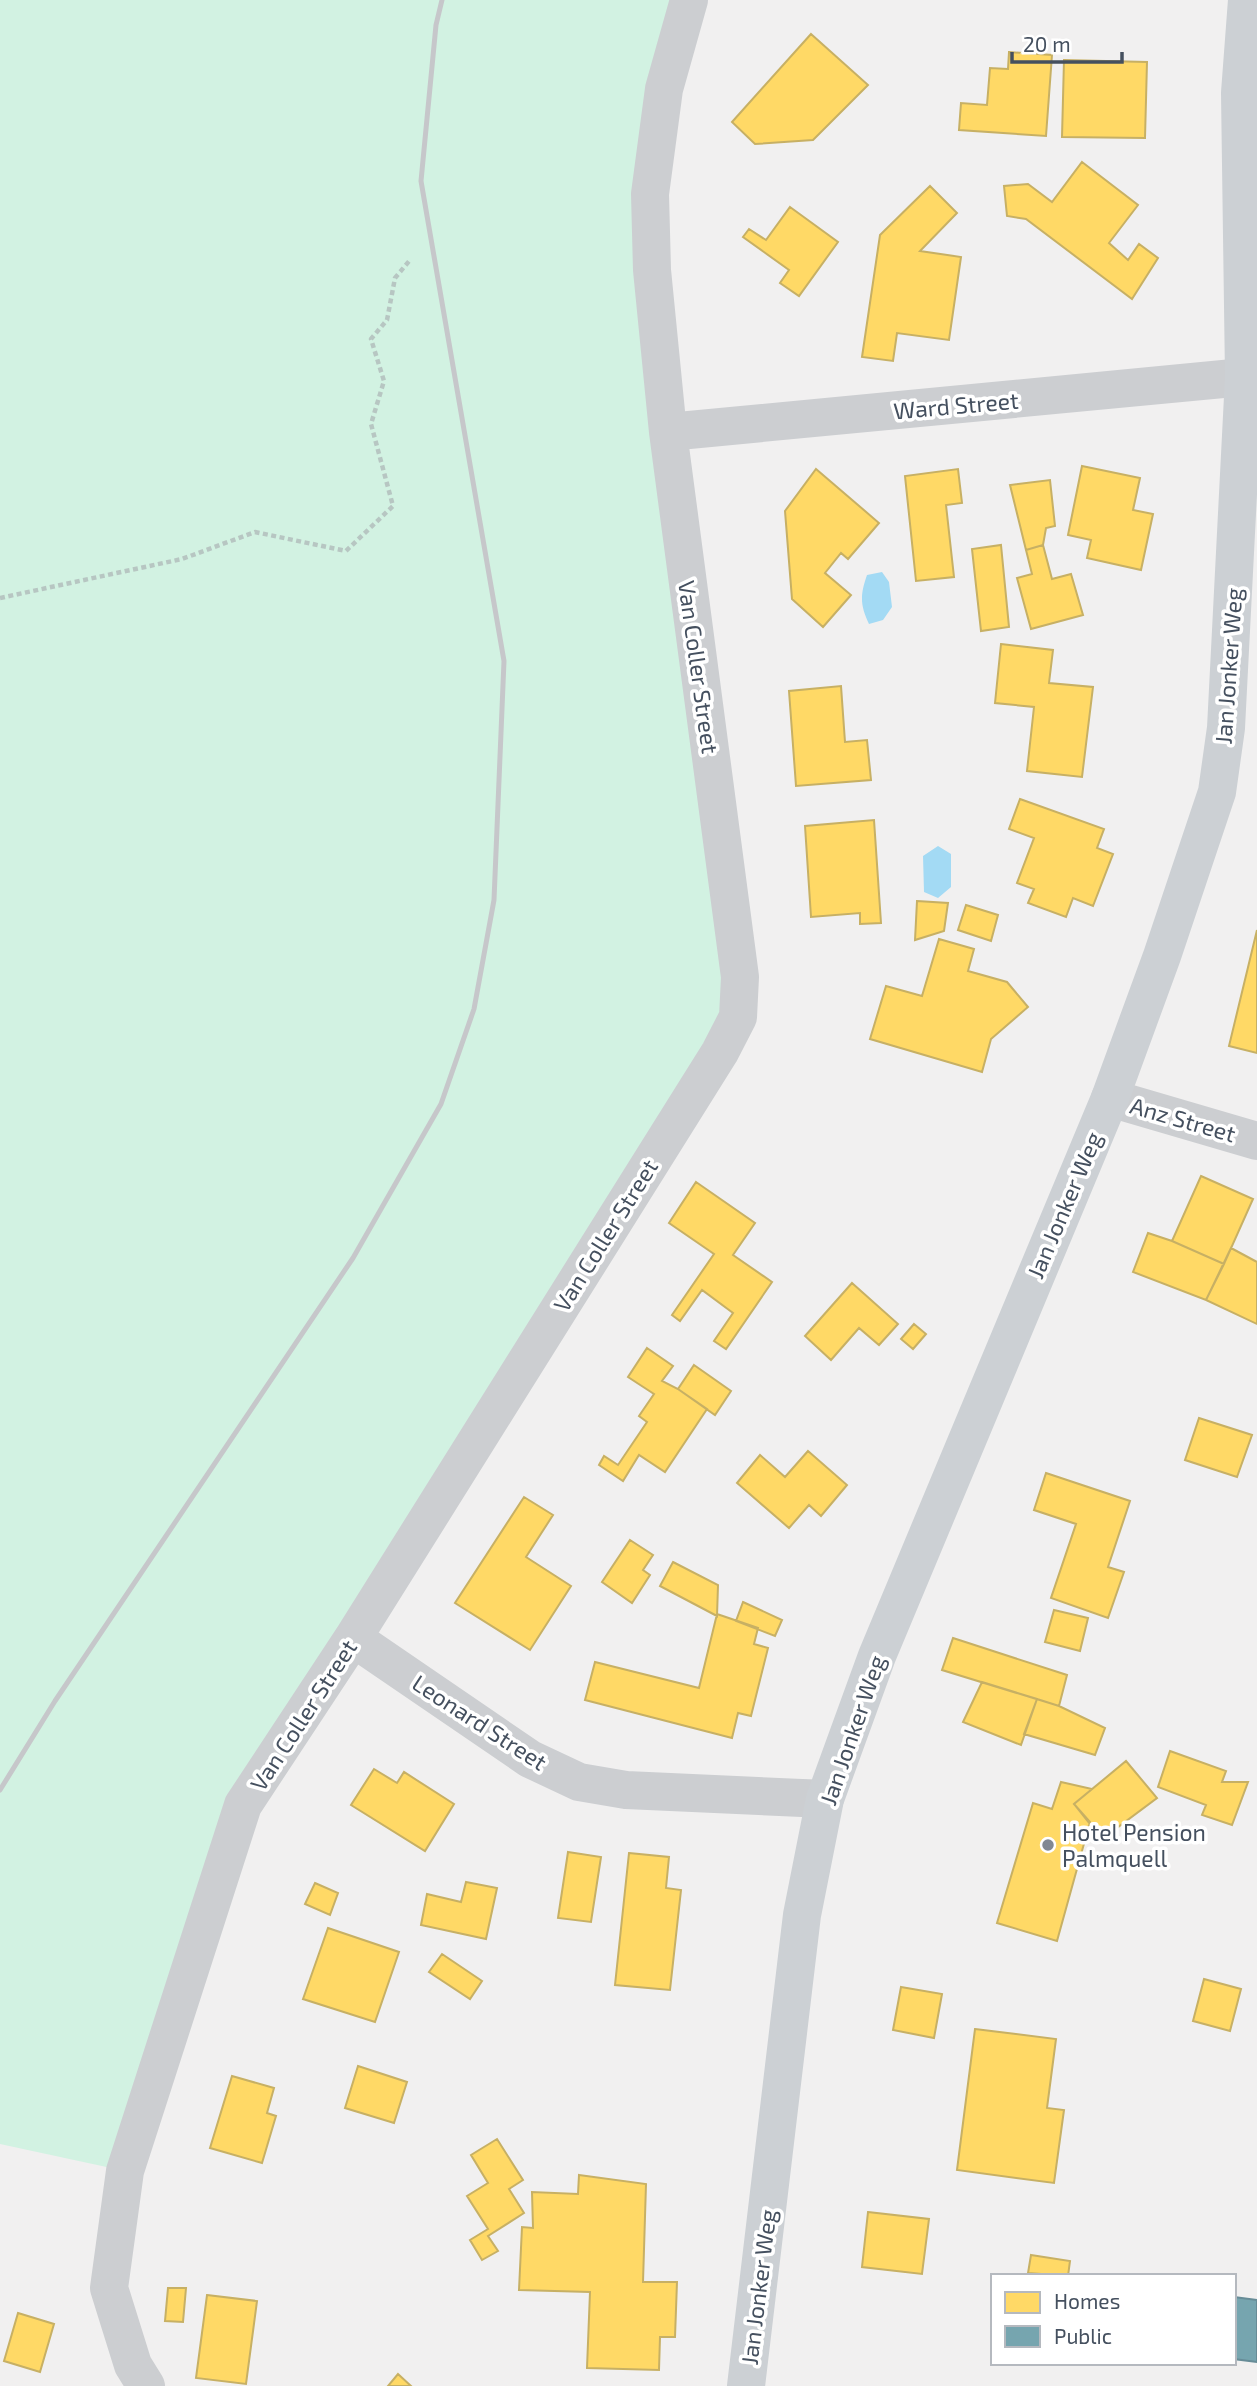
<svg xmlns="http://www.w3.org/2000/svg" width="1257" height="2386" font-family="'Exo 2',sans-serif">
<rect width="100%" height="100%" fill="#f1f0f0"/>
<path fill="#d2f2e2" d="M 0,0 L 689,0 L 650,194 L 738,1017 L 243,1805 L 125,2171 L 0,2144 Z"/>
<path fill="#a3daf4" d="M 882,572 L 889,582 L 892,607 L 883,620 L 869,624 C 860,605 860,595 867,575 Z
M 938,846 L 951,854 L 951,887 L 938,898 L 924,892 L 923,856 Z"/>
<path fill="#ffd966" stroke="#c7b064" stroke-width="2" d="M 811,34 L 868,85 L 813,140 L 755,144 L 732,122 Z
M 1009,52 L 1052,55 L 1046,136 L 959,130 L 961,103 L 987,105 L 990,68 L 1008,69 Z
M 1064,60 L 1147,62 L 1145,138 L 1062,137 Z
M 1082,162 L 1138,205 L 1109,243 L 1128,260 L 1139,244 L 1158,258 L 1132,299 L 1026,219 L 1007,216 L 1004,186 L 1028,184 L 1052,202 Z
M 930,186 L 957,213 L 920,251 L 961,257 L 949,340 L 897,333 L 893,361 L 862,357 L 880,235 Z
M 790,207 L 838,242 L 799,296 L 780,283 L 789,270 L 743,237 L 749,229 L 766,240 Z
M 1082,466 L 1140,478 L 1133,510 L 1153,514 L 1141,570 L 1087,558 L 1091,540 L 1068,535 Z
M 816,469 L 879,523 L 848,559 L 841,553 L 825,573 L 851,595 L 823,627 L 792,599 L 785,511 Z
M 958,469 L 962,503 L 946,505 L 954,577 L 916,581 L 905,476 Z
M 1050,480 L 1055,526 L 1046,528 L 1043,545 L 1026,550 L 1010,485 Z
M 1001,545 L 1009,627 L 981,631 L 972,549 Z
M 1043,545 L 1052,579 L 1071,574 L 1083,615 L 1031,629 L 1017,578 L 1032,574 L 1026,550 Z
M 1001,644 L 1053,650 L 1049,683 L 1093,687 L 1082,777 L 1027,771 L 1034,707 L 995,703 Z
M 841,686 L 845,742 L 867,740 L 871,780 L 796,786 L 789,691 Z
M 1020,799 L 1104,829 L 1097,848 L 1113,854 L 1093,906 L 1073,898 L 1066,917 L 1028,903 L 1034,889 L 1017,883 L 1034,838 L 1009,829 Z
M 874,820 L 881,923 L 860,924 L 860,913 L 811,917 L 805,826 Z
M 917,901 L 948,903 L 944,931 L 915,940 Z
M 966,905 L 998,915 L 991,941 L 958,930 Z
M 1257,930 L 1257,1053 L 1229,1046 Z
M 939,939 L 974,949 L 968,971 L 1007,982 L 1028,1007 L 991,1039 L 982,1072 L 870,1039 L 886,986 L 922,996 Z
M 1201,1176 L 1253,1199 L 1224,1264 L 1172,1241 Z
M 696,1182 L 755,1223 L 733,1255 L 772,1282 L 726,1349 L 714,1341 L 733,1313 L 702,1290 L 680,1321 L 672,1315 L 714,1254 L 669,1223 Z
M 1148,1233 L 1172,1241 L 1224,1264 L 1206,1300 L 1133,1272 Z
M 1231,1248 L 1257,1262 L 1257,1324 L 1206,1300 Z
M 852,1283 L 898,1324 L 879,1345 L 859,1328 L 831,1360 L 805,1336 Z
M 914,1324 L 926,1334 L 913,1349 L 901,1339 Z
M 647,1348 L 673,1366 L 662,1381 L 678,1389 L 707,1409 L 665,1472 L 639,1455 L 623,1481 L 599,1465 L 604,1456 L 618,1465 L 647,1422 L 639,1416 L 654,1394 L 628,1377 Z
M 694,1365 L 731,1391 L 715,1415 L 678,1389 Z
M 1199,1418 L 1252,1435 L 1237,1477 L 1185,1460 Z
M 808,1451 L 847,1485 L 821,1516 L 809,1505 L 789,1528 L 737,1483 L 760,1455 L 785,1477 Z
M 1046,1473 L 1130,1501 L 1108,1567 L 1124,1572 L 1108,1618 L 1051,1598 L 1076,1524 L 1034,1510 Z
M 524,1497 L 553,1515 L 526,1557 L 571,1586 L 530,1650 L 455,1603 Z
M 630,1540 L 653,1555 L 643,1570 L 650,1575 L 632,1603 L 602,1582 Z
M 673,1562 L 718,1585 L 717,1616 L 660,1586 Z
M 743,1602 L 782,1620 L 775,1636 L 736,1621 Z
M 1054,1610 L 1088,1618 L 1080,1651 L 1045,1642 Z
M 717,1614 L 758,1628 L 754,1644 L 768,1648 L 751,1716 L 738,1713 L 732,1738 L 585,1700 L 595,1662 L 699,1688 Z
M 953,1638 L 1067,1675 L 1059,1706 L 942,1670 Z
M 982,1682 L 1037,1699 L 1021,1745 L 963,1722 Z
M 1037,1699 L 1059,1706 L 1105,1728 L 1095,1755 L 1024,1734 Z
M 1170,1751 L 1226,1771 L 1222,1782 L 1248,1782 L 1232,1825 L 1202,1815 L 1206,1805 L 1158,1787 Z
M 1126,1761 L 1157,1798 L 1102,1839 L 1074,1804 Z
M 374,1769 L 397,1783 L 404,1772 L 454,1804 L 425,1851 L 351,1805 Z
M 1061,1782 L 1092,1789 L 1074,1804 L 1090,1822 L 1057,1941 L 997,1923 L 1033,1803 L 1052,1809 Z
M 568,1852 L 601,1857 L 591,1922 L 558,1918 Z
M 629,1853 L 669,1857 L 666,1888 L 681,1890 L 670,1990 L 615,1985 Z
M 466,1882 L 497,1888 L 486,1939 L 421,1925 L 427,1894 L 461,1902 Z
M 315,1883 L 338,1893 L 330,1915 L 305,1904 Z
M 328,1928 L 399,1952 L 375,2022 L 303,1999 Z
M 442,1954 L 482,1981 L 470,1999 L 429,1972 Z
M 1204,1979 L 1241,1989 L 1230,2031 L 1193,2021 Z
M 901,1987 L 942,1994 L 934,2038 L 893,2030 Z
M 975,2029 L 1056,2039 L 1047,2108 L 1064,2110 L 1054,2183 L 957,2170 Z
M 358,2066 L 407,2082 L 394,2123 L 345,2108 Z
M 232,2076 L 274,2088 L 267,2113 L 276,2116 L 262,2163 L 210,2148 Z
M 497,2139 L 523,2180 L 509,2189 L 524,2213 L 488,2236 L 498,2251 L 482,2260 L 470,2240 L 488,2229 L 467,2196 L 488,2183 L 471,2155 Z
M 579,2175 L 646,2184 L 643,2282 L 677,2282 L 675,2337 L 660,2337 L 659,2370 L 587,2368 L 590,2292 L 519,2290 L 522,2227 L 533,2228 L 532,2192 L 578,2194 Z
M 868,2212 L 929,2219 L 922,2274 L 862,2267 Z
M 1031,2255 L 1070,2261 L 1068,2276 L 1028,2273 Z
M 168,2288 L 186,2288 L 183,2322 L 165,2321 Z
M 207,2295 L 257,2301 L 246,2384 L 196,2378 Z
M 18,2313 L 54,2324 L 40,2372 L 4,2361 Z
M 398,2374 L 411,2386 L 388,2386 Z"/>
<path fill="#76a5af" stroke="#678c97" stroke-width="2" d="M 1234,2297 L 1257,2300 L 1257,2362 L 1234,2359 Z"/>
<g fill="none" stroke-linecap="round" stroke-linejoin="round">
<path stroke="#b7c6c2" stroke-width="4.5" stroke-dasharray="5 3.5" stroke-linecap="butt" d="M 0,598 L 182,559 L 255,532 L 346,551 L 393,506 L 371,424 L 384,381 L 371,339 L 387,320 L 395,278 L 410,260"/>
<path stroke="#ccced1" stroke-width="38" d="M 668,432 L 1244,377
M 1110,1098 L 1257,1141
M 353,1638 L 530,1759 L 579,1782 L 626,1790 L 825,1799
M 146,2386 L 133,2365 L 109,2288 L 125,2171 L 243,1805 L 353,1638 L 720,1052 L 738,1017 L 740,977 L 668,432 L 652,270 L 650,194 L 664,89 L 689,0"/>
<path stroke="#ccd0d4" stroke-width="38" d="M 746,2386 L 802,1915 L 825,1799 L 877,1656 L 1110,1098 L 1162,956 L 1217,792 L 1226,728 L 1244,377 L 1240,93 L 1247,0"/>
<path stroke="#c6c7ca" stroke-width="5" d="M 0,1790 L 55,1701 L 353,1258 L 441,1104 L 474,1009 L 494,900 L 504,661 L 421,181 L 436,25 L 442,0"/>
</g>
<circle fill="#818892" stroke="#fff" stroke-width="2.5" cx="1048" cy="1845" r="7"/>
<g text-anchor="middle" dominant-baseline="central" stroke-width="7" stroke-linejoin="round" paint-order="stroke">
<g font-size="23" fill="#45505f" stroke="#fff">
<text transform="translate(956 405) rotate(-5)">Ward Street</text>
<text transform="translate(1228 666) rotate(-86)">Jan Jonker Weg</text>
<text transform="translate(699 667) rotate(82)">Van Coller Street</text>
<text transform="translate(1183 1119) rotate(16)">Anz Street</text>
<text transform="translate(1064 1205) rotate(-67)">Jan Jonker Weg</text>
<text transform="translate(605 1235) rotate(-58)">Van Coller Street</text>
<text transform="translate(303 1715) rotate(-57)">Van Coller Street</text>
<text transform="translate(480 1722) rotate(33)">Leonard Street</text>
<text transform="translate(852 1730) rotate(-71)">Jan Jonker Weg</text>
<text transform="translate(758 2287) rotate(-83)">Jan Jonker Weg</text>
</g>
<g font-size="23" fill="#45505f" stroke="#fff" text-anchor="start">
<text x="1062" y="1832">Hotel Pension<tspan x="1062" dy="26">Palmquell</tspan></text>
</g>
</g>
<rect x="991" y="2274" width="245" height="91" fill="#ffffff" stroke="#b5b9bf" stroke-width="2"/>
<rect x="1005" y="2292" width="35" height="21" fill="#ffd966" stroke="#b5b9bf" stroke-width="2"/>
<text x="1054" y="2309" font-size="21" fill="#45505f">Homes</text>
<rect x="1005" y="2326" width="35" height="21" fill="#76a5af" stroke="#b5b9bf" stroke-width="2"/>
<text x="1054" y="2344" font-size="21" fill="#45505f">Public</text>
<path d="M1012 52v10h110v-10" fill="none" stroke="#45505f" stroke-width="3.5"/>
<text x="1023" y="52" font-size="21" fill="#45505f" stroke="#ffffff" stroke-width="5" paint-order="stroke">20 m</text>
</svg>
